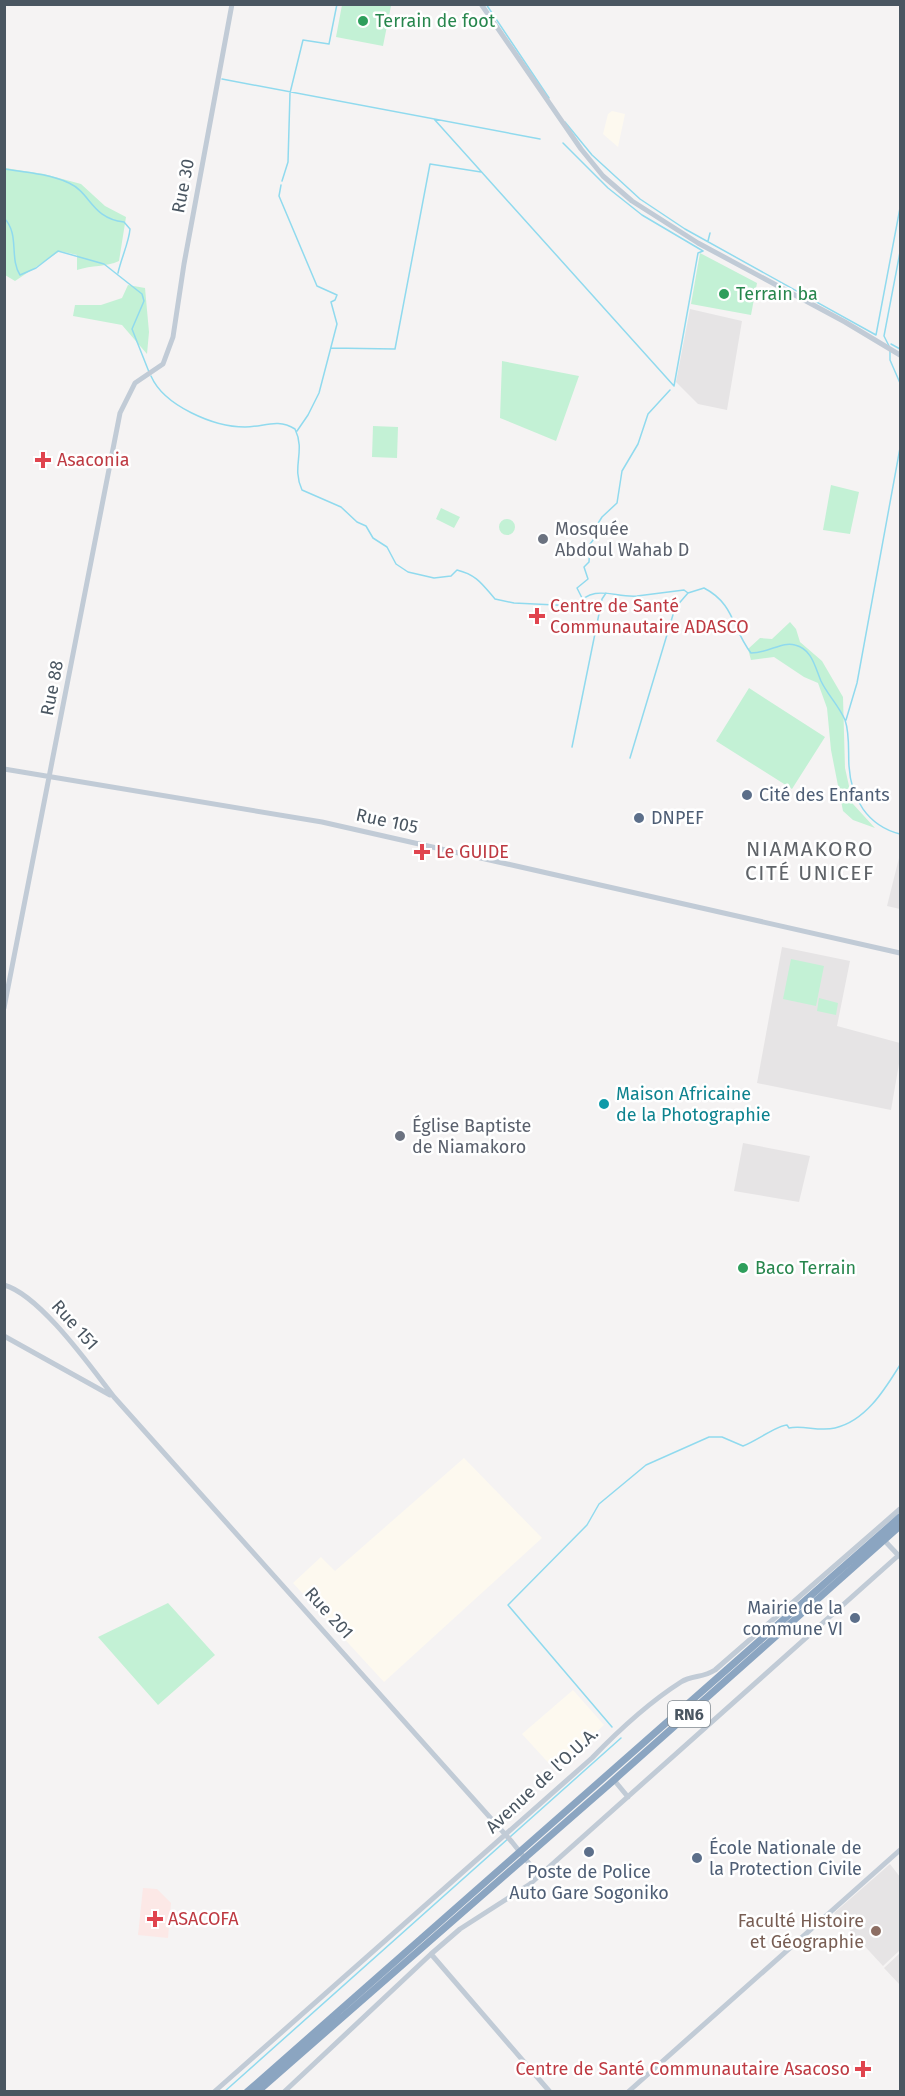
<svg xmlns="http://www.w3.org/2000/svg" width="905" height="2096" font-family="'Fira Sans',sans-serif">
<rect width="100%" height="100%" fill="#f5f3f3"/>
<path fill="#fdf9ef" d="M 612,111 L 625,114 L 618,147 L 603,134 L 608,114 Z
M 464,1458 L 542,1538 L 384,1682 L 293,1583 L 321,1557 L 335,1571 Z
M 573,1690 L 604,1725 L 555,1770 L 522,1734 Z"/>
<path fill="#e6e4e5" d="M 690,309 L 742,321 L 727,410 L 698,404 L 676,382 Z
M 899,858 L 900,858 L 900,909 L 887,906 Z
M 782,947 L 850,961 L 837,1026 L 900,1043 L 900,1058 L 891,1110 L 757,1083 Z
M 743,1143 L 810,1156 L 799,1202 L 734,1191 Z
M 890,1864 L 900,1877 L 900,1950 L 883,1966 L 834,1913 Z
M 900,1953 L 900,1985 L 884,1968 Z"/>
<path fill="#fce8e6" d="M 143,1888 L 157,1889 L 171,1903 L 168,1938 L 138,1935 Z"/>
<path fill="#c3f1d5" d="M 342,5 L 391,6 L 383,46 L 336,37 Z
M 5,168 L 44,174 L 81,184 L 105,206 L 126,217 L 119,261 C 106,267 92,265 77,270 L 77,255 L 60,251 L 15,281 L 5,275 Z
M 700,253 L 757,283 L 751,315 L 691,304 Z
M 128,285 L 145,288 L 149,332 L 147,354 L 122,325 L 73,316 L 75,305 L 101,305 L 122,298 Z
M 502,361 L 579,376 L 556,441 L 500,418 Z
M 373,426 L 398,427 L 397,458 L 372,457 Z
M 831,485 L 859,492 L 850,534 L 823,530 Z
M 441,508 L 460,517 L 454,528 L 436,519 Z
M499 527a8 8 0 1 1 16 0a8 8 0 1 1-16 0Z
M 790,622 L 796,629 L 800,642 L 822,661 L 843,697 L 845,768 L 853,804 L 875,828 L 853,820 L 843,811 L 831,750 L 827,708 L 818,683 L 804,677 L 774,657 L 751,660 L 748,649 L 760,638 L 772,639 Z
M 749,688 L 825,737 L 792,789 L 716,741 Z
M 791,959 L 824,966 L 816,1006 L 783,999 Z
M 819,998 L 838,1003 L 836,1015 L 817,1011 Z
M 168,1603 L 215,1655 L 158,1705 L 98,1637 Z"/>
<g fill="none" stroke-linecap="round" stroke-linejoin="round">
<path stroke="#90daee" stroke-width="1.5" d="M 486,4 L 549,98
M 222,79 L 540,139
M 434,119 L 674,386
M 565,122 L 592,155 L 640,199 L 685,229 L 876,335 L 900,208
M 563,143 L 608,188 L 642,215 L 703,251 L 698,253 L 674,386
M 4,169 C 25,172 50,174 69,183 C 91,193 91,218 124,222 L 130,229 C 129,242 121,259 118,273
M 282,181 L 288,162 L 290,93 L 303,40 L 329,44 L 337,4
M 281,185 L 279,196 L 317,286 L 337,295 L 335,300 L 331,302 L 337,324 L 319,393 L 308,415 L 297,431
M 4,218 C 20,234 9,258 20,275 L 36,268 L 58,251 L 104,264 L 142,294 L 144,301 L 132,329 L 149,372
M 708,241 L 710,233
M 891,344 L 900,349
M 889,346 L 884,336 L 900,252
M 331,348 L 395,349 L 430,164 L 481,172
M 890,350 L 890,360 L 900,383
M 151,376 C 164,406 214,427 245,427 C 264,427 277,418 295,429 C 306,452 291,466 302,490 L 341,507 L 357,522 L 366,526 L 373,538 L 387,547 L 396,564 L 408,572 L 434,578 L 451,576 L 457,570 C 477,575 482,584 495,599 L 514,603 L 576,606 C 594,583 614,598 637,596 C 653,594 668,592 684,590 L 688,593 L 704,588 C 735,604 732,629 751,653 C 769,653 782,641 795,645 C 812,649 815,667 821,681 C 827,694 839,706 845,720 C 850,734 848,752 849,766 C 851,799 868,826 900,834
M 582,598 L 577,588 L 588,579 L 584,567 L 589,562 L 590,544 L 597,535 L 597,525 L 602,517 L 617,503 L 622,471 L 638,444 L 648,414 L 670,390
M 846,720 L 857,683 L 900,448
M 572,747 L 602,599 L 606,593
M 630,758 L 675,608 L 688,593
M 612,1727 L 508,1605 L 587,1525 L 599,1504 L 646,1465 L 709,1437 L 722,1437 L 743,1446 C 756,1441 778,1425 787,1425 L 789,1428 C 804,1425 819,1432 835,1428 C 866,1421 885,1389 900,1365
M 224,2092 L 621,1738"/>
<path stroke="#c1cbd6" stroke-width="5" d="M 481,4 L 581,149 L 603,176 L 632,201 L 698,243 L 845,322 L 900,355
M 4,769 L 322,822 L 900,953
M 4,1008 L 120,413 L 135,383 L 163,364 L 173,337 L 184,264 L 232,4
M 4,1285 C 40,1295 90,1366 114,1397 L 512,1842 L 539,1876
M 4,1336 L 110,1395
M 883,1539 L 899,1556
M 614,1780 L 628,1797
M 431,1954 L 550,2092
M 214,2092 L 592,1758 C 619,1730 648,1703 681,1682 C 692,1675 703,1678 715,1670 L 900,1509
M 284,2092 L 431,1954 L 460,1929 L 530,1884 L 900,1554
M 628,2092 L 900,1850"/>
<path stroke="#8ba5c1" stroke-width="7" d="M 247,2092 L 900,1517
M 257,2092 L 614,1780 L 900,1526"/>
</g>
<g fill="#2e9e5b" stroke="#fff" stroke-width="2">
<circle cx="363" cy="21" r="6"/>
<circle cx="724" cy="294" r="6"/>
<circle cx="743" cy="1268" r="6"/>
</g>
<g fill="#e0444e" stroke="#fff" stroke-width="2">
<path d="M40 451h6v6h6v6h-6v6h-6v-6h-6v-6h6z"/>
<path d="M534 607h6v6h6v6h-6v6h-6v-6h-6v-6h6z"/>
<path d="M419 843h6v6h6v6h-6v6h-6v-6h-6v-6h6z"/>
<path d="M152 1910h6v6h6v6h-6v6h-6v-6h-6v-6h6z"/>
<path d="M860 2060h6v6h6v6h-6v6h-6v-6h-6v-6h6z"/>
</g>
<g fill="#6b7280" stroke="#fff" stroke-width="2">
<circle cx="543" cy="539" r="6"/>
<circle cx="400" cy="1136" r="6"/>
</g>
<g fill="#5c6f8a" stroke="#fff" stroke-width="2">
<circle cx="747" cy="795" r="6"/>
<circle cx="639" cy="818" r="6"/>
<circle cx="855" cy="1618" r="6"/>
<circle cx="589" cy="1852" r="6"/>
<circle cx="697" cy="1858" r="6"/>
</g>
<circle fill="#0f9aa8" stroke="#fff" stroke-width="2" cx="604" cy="1104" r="6"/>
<circle fill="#8d6e63" stroke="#fff" stroke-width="2" cx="876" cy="1931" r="6"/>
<g text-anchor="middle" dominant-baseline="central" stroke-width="5" stroke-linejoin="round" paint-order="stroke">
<rect fill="#fff" stroke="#808990" stroke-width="1.5" x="668" y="1701" width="42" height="26" rx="4.5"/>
<g font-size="16" font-weight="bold" fill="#4a5661">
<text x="689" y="1714">RN6</text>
</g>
<g font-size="18" fill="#27864d" stroke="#fff" text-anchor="start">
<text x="375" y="21">Terrain de foot</text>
<text x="736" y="294">Terrain ba</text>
<text x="755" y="1268">Baco Terrain</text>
</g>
<g font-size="18" fill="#4a5661" stroke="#fff">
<text transform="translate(183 186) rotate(-79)">Rue 30</text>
<text transform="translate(52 688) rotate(-79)">Rue 88</text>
<text transform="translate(387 821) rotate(12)">Rue 105</text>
<text transform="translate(75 1325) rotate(48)">Rue 151</text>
<text transform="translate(329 1613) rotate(48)">Rue 201</text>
<text transform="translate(542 1780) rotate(-43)">Avenue de l'O.U.A.</text>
</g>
<g font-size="18" fill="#be3a42" stroke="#fff" text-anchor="start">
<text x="57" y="460">Asaconia</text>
<text x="550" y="606">Centre de Santé<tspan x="550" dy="21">Communautaire ADASCO</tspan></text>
<text x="436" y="852">Le GUIDE</text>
<text x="168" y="1919">ASACOFA</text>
<text x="850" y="2069" text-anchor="end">Centre de Santé Communautaire Asacoso</text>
</g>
<g font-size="18" fill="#5b616d" stroke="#fff" text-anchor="start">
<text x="555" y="529">Mosquée<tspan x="555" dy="21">Abdoul Wahab D</tspan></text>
<text x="412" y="1126">Église Baptiste<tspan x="412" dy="21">de Niamakoro</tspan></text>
</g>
<g font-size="18" fill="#4e5e75" stroke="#fff" text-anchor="start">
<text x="759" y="795">Cité des Enfants</text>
<text x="651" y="818">DNPEF</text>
<text x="843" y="1608" text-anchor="end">Mairie de la<tspan x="843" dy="21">commune VI</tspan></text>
<text x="709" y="1848">École Nationale de<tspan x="709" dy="21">la Protection Civile</tspan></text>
<text x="589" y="1872" text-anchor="middle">Poste de Police<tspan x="589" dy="21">Auto Gare Sogoniko</tspan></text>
</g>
<g font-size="18" fill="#0d838f" stroke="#fff" text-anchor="start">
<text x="616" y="1094">Maison Africaine<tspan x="616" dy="21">de la Photographie</tspan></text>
</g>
<g font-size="18" fill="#785e54" stroke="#fff" text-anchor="end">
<text x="864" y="1921">Faculté Histoire<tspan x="864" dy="21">et Géographie</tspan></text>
</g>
<g font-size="21" letter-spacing="1.5" fill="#5f6368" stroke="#fff">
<text x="810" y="849">NIAMAKORO<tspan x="810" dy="24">CITÉ UNICEF</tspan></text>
</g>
</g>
<rect width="905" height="2096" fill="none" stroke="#4a5661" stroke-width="12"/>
</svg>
